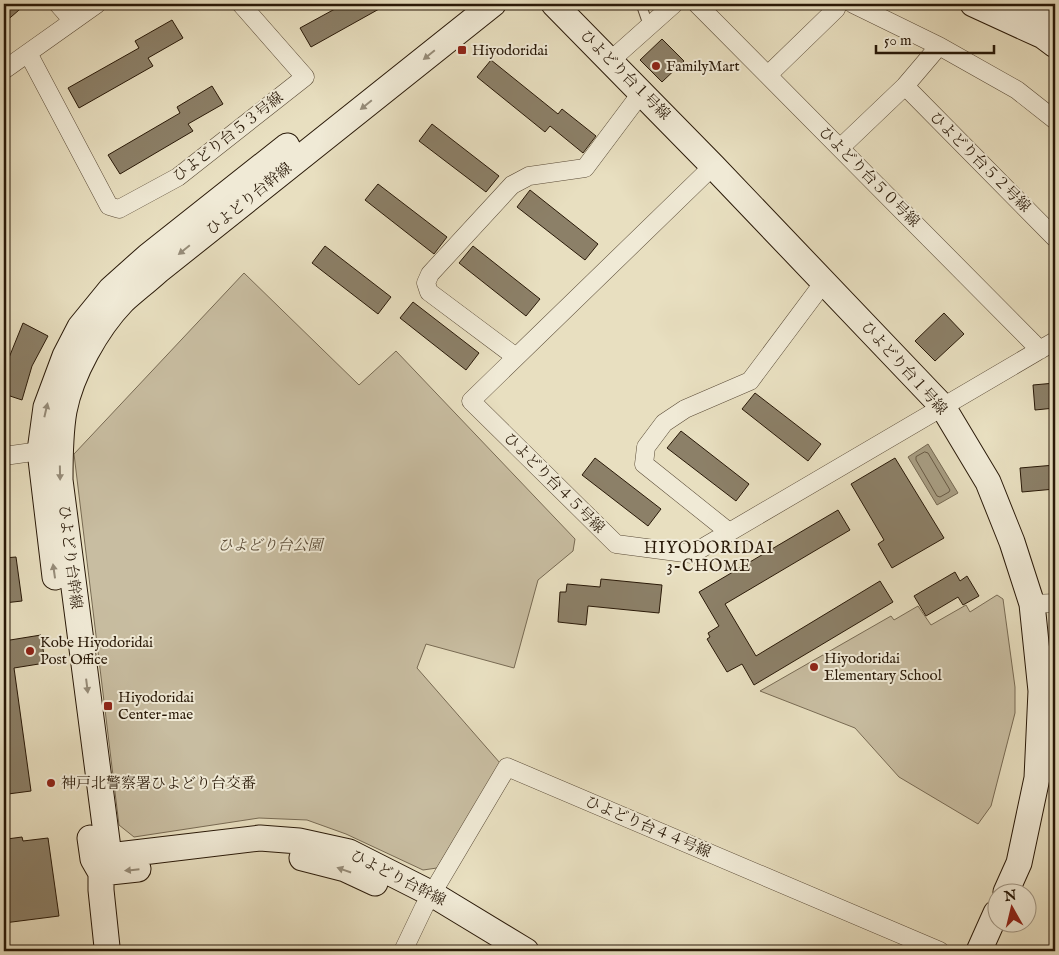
<svg xmlns="http://www.w3.org/2000/svg" width="1059" height="955" font-family="'IM FELL English','Noto Serif JP',serif">
<rect width="100%" height="100%" fill="#e8dfc0"/>
<filter id="stains"><feTurbulence type="fractalNoise" baseFrequency=".004" numOctaves="4"/><feColorMatrix values="0 0 0 0 .2 0 0 0 0 .09 0 0 0 0 .02 0 0 0 .5 -.17"/></filter>
<radialGradient id="worn" r=".72"><stop offset=".6" stop-color="#630" stop-opacity="0"/><stop offset="1" stop-color="#630" stop-opacity=".3"/></radialGradient>
<path fill="#c8bda1" stroke="#786b54" d="M 244,273 L 359,385 L 396,351 L 575,539 L 573,551 L 538,580 L 514,668 L 426,644 L 417,668 L 500,763 L 437,868 L 423,870 L 346,834 L 307,820 L 259,818 L 134,837 L 119,825 L 74,454 Z
M 997,595 L 1003,599 L 1015,687 L 1015,713 L 991,806 L 978,824 L 899,777 L 855,728 L 760,691 L 891,616 L 894,620 L 918,606 L 931,625 L 966,605 L 970,612 Z"/>
<path fill="#a79c81" stroke="#756851" d="M 928,444 L 958,493 L 937,505 L 908,457 Z"/>
<g fill="none" stroke-linecap="round" stroke-linejoin="round">
<path stroke="#685a44" stroke-width="1" d="M 925,452 L 928,453 L 950,490 L 949,492 L 940,497 L 937,496 L 916,460 L 916,457 Z"/>
</g>
<path fill="#8c8068" stroke="#291908" d="M 4,4 L 26,4 L 4,23 Z
M 344,4 L 388,4 L 311,47 L 300,28 Z
M 172,20 L 183,38 L 148,58 L 153,66 L 79,108 L 68,88 L 139,48 L 135,41 Z
M 662,39 L 684,61 L 662,82 L 640,60 Z
M 491,60 L 558,114 L 562,109 L 596,136 L 583,153 L 550,126 L 545,132 L 477,77 Z
M 212,86 L 223,104 L 188,124 L 193,131 L 120,174 L 108,155 L 180,113 L 177,107 Z
M 432,124 L 499,176 L 486,192 L 419,141 Z
M 378,184 L 447,237 L 434,254 L 365,200 Z
M 530,190 L 598,244 L 585,260 L 517,207 Z
M 325,246 L 391,297 L 378,314 L 312,263 Z
M 473,246 L 540,299 L 526,316 L 459,263 Z
M 413,302 L 479,353 L 466,370 L 400,318 Z
M 944,313 L 964,334 L 935,361 L 915,341 Z
M 23,323 L 48,336 L 32,366 L 22,400 L 4,394 L 4,370 Z
M 1055,383 L 1055,408 L 1035,410 L 1033,385 Z
M 755,393 L 821,444 L 808,461 L 742,409 Z
M 681,431 L 749,484 L 736,501 L 667,448 Z
M 595,458 L 661,509 L 648,526 L 582,475 Z
M 895,458 L 944,538 L 892,568 L 878,544 L 884,540 L 851,484 Z
M 1055,465 L 1055,489 L 1022,492 L 1020,468 Z
M 838,510 L 850,530 L 725,604 L 756,656 L 880,581 L 893,602 L 754,685 L 742,664 L 727,672 L 707,639 L 710,637 L 708,633 L 719,626 L 699,592 Z
M 16,557 L 22,601 L 4,603 L 4,558 Z
M 955,572 L 960,581 L 967,576 L 979,596 L 963,605 L 958,597 L 926,616 L 914,596 Z
M 601,579 L 662,585 L 659,613 L 588,606 L 586,625 L 558,622 L 560,592 L 566,592 L 567,584 L 600,587 Z
M 41,635 L 45,663 L 14,668 L 31,791 L 8,794 L 4,761 L 4,641 Z
M 22,837 L 23,841 L 48,838 L 59,916 L 4,923 L 4,844 L 8,843 L 7,839 Z"/>
<g fill="none" stroke-linecap="round" stroke-linejoin="round">
<g stroke="#594a36" stroke-width="11">
<path id="lane" d="M 641,4 L 649,27"/>
</g>
<g stroke="#594a36" stroke-width="19">
<path id="street" d="M 58,4 L 73,21
M 697,4 L 1040,350
M 853,4 L 939,46 L 1017,90 L 1055,120
M 28,53 L 109,206 L 119,209 L 178,177 L 305,77 L 241,4
M 610,61 L 674,4
M 4,70 L 97,4
M 768,75 L 836,9 L 838,4
M 905,86 L 1055,238
M 840,148 L 905,86 L 939,46
M 713,166 L 471,401 L 616,544 L 692,554 L 1055,341
M 516,357 L 429,292 L 426,283 L 430,274 L 512,185 L 529,176 L 585,168 L 642,92
M 4,456 L 40,451
M 729,532 L 644,464 L 646,447 L 664,423 L 685,409 L 750,381 L 824,282
M 1032,604 L 1055,603
M 403,951 L 424,907 L 507,767 L 940,951"/>
</g>
<g stroke="#291908" stroke-width="27">
<path id="secondary" d="M 493,4 L 158,271 C 147,281 134,291 123,301 C 97,328 71,374 64,411 C 60,434 60,457 60,480 L 109,856 L 260,838 L 299,841 L 349,852 L 432,894 L 526,951
M 554,4 L 713,166 L 943,407 L 988,482 L 1012,542 L 1032,604 L 1041,691 L 1037,778 L 1019,863 L 1006,892
M 973,4 L 1043,36 L 1055,45
M 1017,4 L 1055,22
M 55,577 L 40,451 L 46,407 L 65,356 L 80,327 L 111,289 L 148,256 L 287,146
M 90,838 L 93,859 L 101,873 L 138,869
M 302,858 L 345,869 L 375,883
M 106,951 L 107,947 L 101,890 L 101,873 L 108,858
M 979,951 L 996,913"/>
</g>
<use href="#lane" stroke="#f0ead6" stroke-width="9"/>
<use href="#street" stroke="#f0ead6" stroke-width="18"/>
<use href="#secondary" stroke="#f0ead6" stroke-width="25"/>
</g>
<defs><path id="oneway-solid" d="M-6-.8H1V-3.2L6.5 0L1 3.2V.8H-6Z" transform="scale(1.25)"/></defs>
<g fill="#968c79">
<use href="#oneway-solid" transform="translate(429 55) rotate(141)"/>
<use href="#oneway-solid" transform="translate(366 105) rotate(141)"/>
<use href="#oneway-solid" transform="translate(184 250) rotate(141)"/>
<use href="#oneway-solid" transform="translate(46 410) rotate(-77)"/>
<use href="#oneway-solid" transform="translate(60 473) rotate(89)"/>
<use href="#oneway-solid" transform="translate(54 571) rotate(-98)"/>
<use href="#oneway-solid" transform="translate(87 686) rotate(83)"/>
<use href="#oneway-solid" transform="translate(132 870) rotate(174)"/>
<use href="#oneway-solid" transform="translate(344 870) rotate(-161)"/>
</g>
<g fill="#8f2418" stroke="#f0ead6" stroke-width="2">
<rect x="457" y="45" width="10" height="10" rx="2.5"/>
<circle cx="656" cy="66" r="5"/>
<circle cx="30" cy="651" r="5"/>
<circle cx="814" cy="667" r="5"/>
<rect x="103" y="701" width="10" height="10" rx="2.5"/>
<circle cx="51" cy="783" r="5"/>
</g>
<g text-anchor="middle" dominant-baseline="central" stroke-width="4" stroke-linejoin="round" paint-order="stroke">
<g font-size="15" fill="#291908" stroke="#f0ead6" text-anchor="start">
<text x="472" y="50">Hiyodoridai</text>
<text x="666" y="66">FamilyMart</text>
<text x="40" y="642">Kobe Hiyodoridai<tspan x="40" dy="17">Post Office</tspan></text>
<text x="824" y="658">Hiyodoridai<tspan x="824" dy="17">Elementary School</tspan></text>
<text x="118" y="697">Hiyodoridai<tspan x="118" dy="17">Center-mae</tspan></text>
<text x="61" y="783">神戸北警察署ひよどり台交番</text>
</g>
<g font-size="15" fill="#291908" stroke="#f0ead6">
<text transform="translate(625 75) rotate(45)">ひよどり台１号線</text>
<text transform="translate(228 137) rotate(-38)">ひよどり台５３号線</text>
<text transform="translate(980 162) rotate(45)">ひよどり台５２号線</text>
<text transform="translate(869 177) rotate(45)">ひよどり台５０号線</text>
<text transform="translate(249 199) rotate(-39)">ひよどり台幹線</text>
<text transform="translate(904 368) rotate(48)">ひよどり台１号線</text>
<text transform="translate(554 483) rotate(45)">ひよどり台４５号線</text>
<text transform="translate(70 557) rotate(83)">ひよどり台幹線</text>
<text transform="translate(648 827) rotate(23)">ひよどり台４４号線</text>
<text transform="translate(398 878) rotate(27)">ひよどり台幹線</text>
</g>
<g font-size="15" font-style="italic" fill="#594a36" stroke="#f0ead6">
<text x="270" y="545">ひよどり台公園</text>
</g>
<g font-size="16" letter-spacing="1" fill="#291908" stroke="#f0ead6">
<text x="709" y="549">HIYODORIDAI<tspan x="709" dy="18">3-CHOME</tspan></text>
</g>
</g>
<rect width="1059" height="955" fill="none" stroke="#e8dfc0" stroke-width="20"/>
<rect x="5" y="5" width="1049" height="945" fill="none" stroke="#291908" stroke-width="2.5"/>
<rect x="10" y="10" width="1039" height="935" fill="none" stroke="#291908"/>
<g transform="translate(1012 908) rotate(352)"><circle r="24" fill="#f0ead6" stroke="#a09684"/>
<path d="M0-4L9 19L0 12L-9 19Z" fill="#8f2418"/>
<text y="-8" font-size="14" font-weight="bold" text-anchor="middle" fill="#291908">N</text>
</g>
<path d="M876 45v8h118v-8" fill="none" stroke="#291908" stroke-width="2.5"/>
<text x="884" y="45" font-size="15" fill="#291908" stroke="#f0ead6" stroke-width="4" paint-order="stroke">50 m</text>
<rect width="100%" height="100%" filter="url(#stains)"/>
<rect width="100%" height="100%" fill="url(#worn)"/>
</svg>
